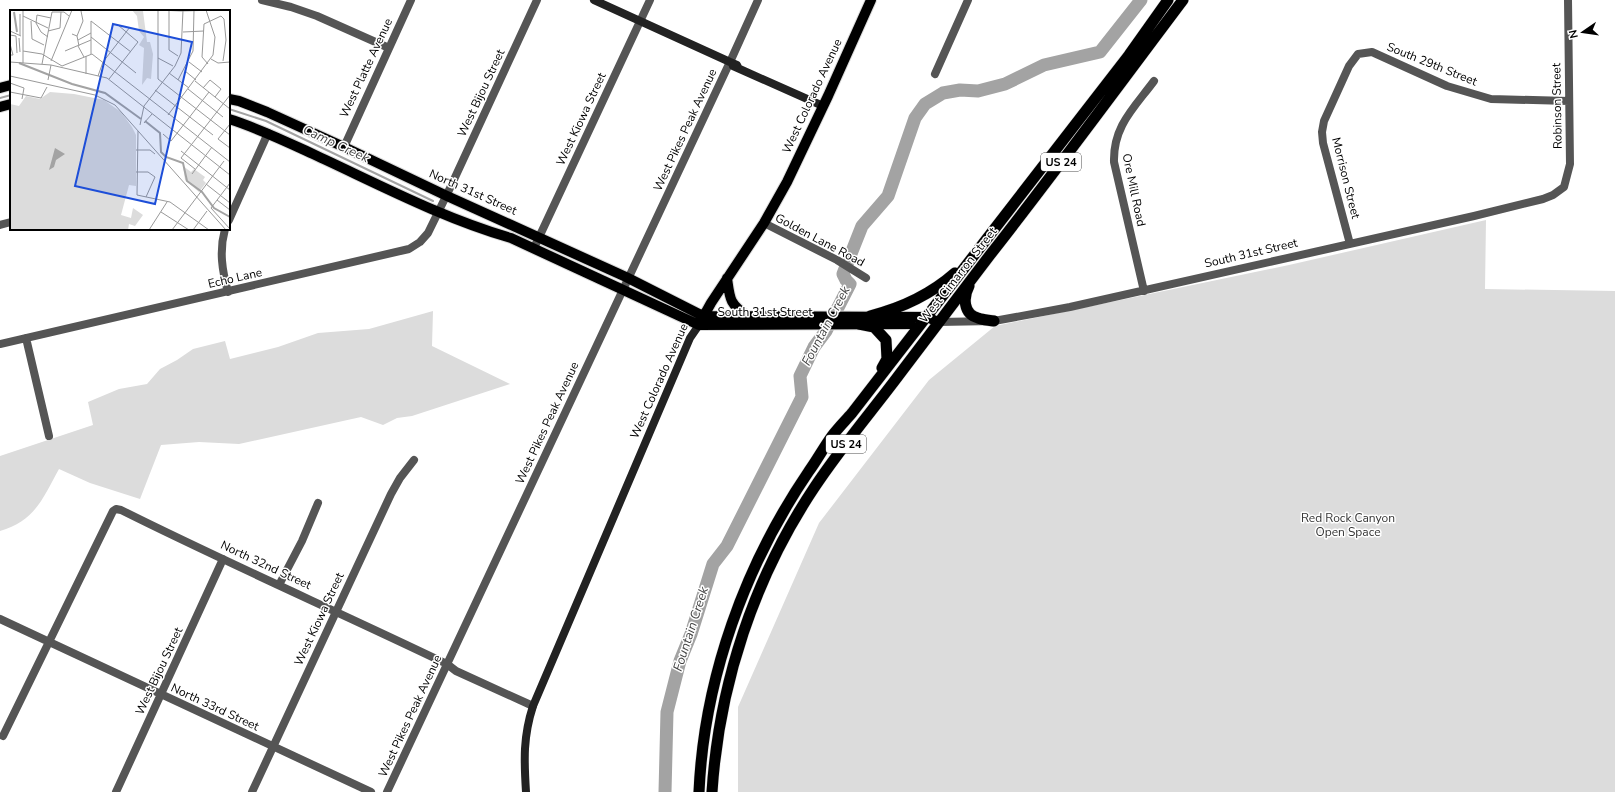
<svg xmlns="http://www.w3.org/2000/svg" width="1615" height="792" font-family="'Nunito Sans',sans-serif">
<rect width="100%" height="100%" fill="#fff"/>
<path fill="#dcdcdc" d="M 1486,220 L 1485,289 L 1615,291 L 1615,792 L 738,792 L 738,707 L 819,523 L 929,380 L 995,326 L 1289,265 Z
M 433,311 L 432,346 L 510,384 L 412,416 L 397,418 L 383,425 L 361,417 L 239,444 L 199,442 L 161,445 L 140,499 L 90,483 L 59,469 C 43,498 35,521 0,531 L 0,456 L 93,425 L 88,402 L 119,389 L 147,384 L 160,369 L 177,360 L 193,349 L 225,341 L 230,359 L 278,347 L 318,333 L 369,329 Z"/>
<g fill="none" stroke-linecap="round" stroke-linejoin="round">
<path stroke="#a3a3a3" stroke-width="2" d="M 0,98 L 11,95
M 229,109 L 266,121 L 433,201"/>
<path stroke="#a3a3a3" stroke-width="13" d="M 665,792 L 667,712 L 680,661 L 691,634 L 713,564 L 727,546 L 802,397 L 800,376 L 814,347 L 826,331 L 850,284 L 846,280 L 843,274 L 862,226 L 888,196 L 915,118 L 925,104 L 943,93 L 960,90 L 978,91 L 1005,84 L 1044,65 L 1100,52 L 1141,0"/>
<g stroke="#dbdbdb" stroke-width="12">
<path id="primary" d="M 0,88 L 11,85
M 229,99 L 239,101 L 267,112 L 344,147 L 447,196 L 626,277 L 703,316 L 927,317 L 938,322
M 0,107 L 11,104
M 229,119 C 258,128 285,141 313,154 C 378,184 442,218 511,238 L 699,325 L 911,324
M 727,278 C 730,299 729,303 747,316
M 701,321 L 711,303 L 764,223 L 787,182 L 828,96 L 871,0"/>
</g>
<g stroke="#dbdbdb" stroke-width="12">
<path id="trunk" d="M 969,286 C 963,297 963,314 978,318 C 982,320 989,320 994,321
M 870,316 C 902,308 930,295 955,273
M 859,324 L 874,327 L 886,340 L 887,359 L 882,368
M 699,792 C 704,678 745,565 809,471 C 817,460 824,447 832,436 C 838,428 846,420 852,413 L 1129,55 L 1168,0
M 712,792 C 719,684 754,578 814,488 C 841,447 873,410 902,371 C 931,333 960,294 990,255 C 1056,171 1119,85 1183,0"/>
</g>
<path stroke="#555" stroke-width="8" d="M 262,0 L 291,7 L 317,16 L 389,48
M 730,62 L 758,0
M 935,74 L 968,0
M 344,147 L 411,0
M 229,220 L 268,133
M 764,223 L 837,260 L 866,278
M 0,225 L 11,222
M 225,229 C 219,251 222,270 228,292
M 1350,244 L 1323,143 L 1322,132 L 1324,121 L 1349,66 L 1358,54 L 1372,52 L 1447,86 L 1491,99 L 1569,101
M 534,248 L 650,0
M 1144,291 L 1114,162 C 1113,126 1134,108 1154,81
M 938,322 L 994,321 L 1070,307 L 1474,216 L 1543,199 L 1553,195 L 1564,187 L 1570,164 L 1568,0
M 26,338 L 49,436
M 0,344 L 409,249 L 420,242 L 428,233 L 451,186 L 537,0
M 279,585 L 302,541 L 318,503
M 0,619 L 371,792
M 3,736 L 113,511 L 116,509 L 121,510 C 229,564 339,612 447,664 L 456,671 L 533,706
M 116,792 L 223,559
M 252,792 L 391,494 L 400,478 L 414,460
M 387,792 L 729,64"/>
<path stroke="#222" stroke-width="8" d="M 594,0 L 730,62 L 737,65 L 738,67
M 733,66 L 823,106
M 526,792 C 524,760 523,737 533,706 L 690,338 L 699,325"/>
<use href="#primary" stroke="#000" stroke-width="10"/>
<use href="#trunk" stroke="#000" stroke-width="11"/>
</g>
<g text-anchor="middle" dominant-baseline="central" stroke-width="3" stroke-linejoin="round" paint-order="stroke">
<g fill="#fff" stroke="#4c4c4c" stroke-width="1">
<rect x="1041" y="153" width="40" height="18" rx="3"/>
<rect x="826" y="435" width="40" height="18" rx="3"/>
</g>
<g font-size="11" font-weight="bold" fill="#000">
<text x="1061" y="162">US 24</text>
<text x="846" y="444">US 24</text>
</g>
<g font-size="12" fill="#000" stroke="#fff">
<text transform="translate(1432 64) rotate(22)">South 29th Street</text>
<text transform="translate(366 68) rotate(-65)">West Platte Avenue</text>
<text transform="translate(481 93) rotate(-65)">West Bijou Street</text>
<text transform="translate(812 96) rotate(-65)">West Colorado Avenue</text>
<text transform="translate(1557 106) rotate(-91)">Robinson Street</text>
<text transform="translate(581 119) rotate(-65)">West Kiowa Street</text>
<text transform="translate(685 130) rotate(-65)">West Pikes Peak Avenue</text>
<text transform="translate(1346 178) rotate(76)">Morrison Street</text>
<text transform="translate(1134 190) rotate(78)">Ore Mill Road</text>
<text transform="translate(473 192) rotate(24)">North 31st Street</text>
<text transform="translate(820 240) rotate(28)">Golden Lane Road</text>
<text transform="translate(1251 253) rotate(-13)">South 31st Street</text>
<text transform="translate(958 275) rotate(-52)">West Cimarron Street</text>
<text transform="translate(235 278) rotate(-13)">Echo Lane</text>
<text x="765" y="312">South 31st Street</text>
<text transform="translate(659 381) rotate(-66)">West Colorado Avenue</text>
<text transform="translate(547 423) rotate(-65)">West Pikes Peak Avenue</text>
<text transform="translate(266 565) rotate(25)">North 32nd Street</text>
<text transform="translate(319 619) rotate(-65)">West Kiowa Street</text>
<text transform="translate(159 671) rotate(-65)">West Bijou Street</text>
<text transform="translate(215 707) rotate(25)">North 33rd Street</text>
<text transform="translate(410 716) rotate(-65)">West Pikes Peak Avenue</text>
</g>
<g font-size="12" fill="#333" stroke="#fff">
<text x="1348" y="518">Red Rock Canyon<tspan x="1348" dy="14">Open Space</tspan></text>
</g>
<g font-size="13" font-style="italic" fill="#444" stroke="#fff">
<text transform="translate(336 144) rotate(25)">Camp Creek</text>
<text transform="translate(826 326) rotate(-62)">Fountain Creek</text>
<text transform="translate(691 629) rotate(-72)">Fountain Creek</text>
</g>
</g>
<g transform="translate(10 10)">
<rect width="220" height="220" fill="#fff"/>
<path d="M 122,0 L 133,1 L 137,32 L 140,32 L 143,44 L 141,69 L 137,68 L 132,75 L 134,38 L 129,35 L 134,27 L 129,21 L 127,6 ZM 40,82 L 64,84 L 94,90 L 111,102 L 122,117 L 126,125 L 126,176 L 119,175 L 111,205 L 121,208 L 123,198 L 133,205 L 125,216 L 119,214 L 118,220 L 0,220 L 0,94 L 9,96 L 16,86 L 30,89 ZM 173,156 L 181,162 L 184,159 L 195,167 L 193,170 L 196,173 L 189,182 L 175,170 Z" fill="#dcdcdc"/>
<path d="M 45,138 L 55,144 L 46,150 L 44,157 L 39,160 Z" fill="#a3a3a3"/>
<path fill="none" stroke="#a3a3a3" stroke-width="2" d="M 4,2 L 7,22M 9,53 L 62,74 L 95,83 L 131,109M 135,111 L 150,123 L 151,142 L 156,147 L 173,153 L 177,171 L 192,182 L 204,198 L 220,207"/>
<path fill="none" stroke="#999" stroke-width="1" d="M 1,0 L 17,0M 148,0 L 148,69 L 220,125M 149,0 L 171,1M 159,0 L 159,40 L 168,46M 171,1 L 208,0M 13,6 L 38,18M 21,11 L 22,29 L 34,35M 81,11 L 121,42M 0,21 L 11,26M 38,21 L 50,18 L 51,2M 173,22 L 194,21M 62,24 L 67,26 L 69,36M 0,25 L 6,26 L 7,43M 10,25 L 10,4M 67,26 L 73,11 L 71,1M 38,27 L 31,22 L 26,13 L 27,5 L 41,8M 81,27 L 126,63M 9,28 L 10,42M 68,30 L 81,23M 0,34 L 3,45 L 0,45M 68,36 L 74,47M 13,41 L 32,44 L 52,56 L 82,44 L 159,104M 55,41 L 81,30M 81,44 L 81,11M 76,46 L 76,64M 148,48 L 163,56M 201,49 L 208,53 L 220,52M 41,51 L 62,0M 0,52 L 41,55 L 97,68 L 220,165M 179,52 L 192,62M 13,53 L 13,0M 32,54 L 42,2 L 54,2 L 59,6M 198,54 L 192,47 L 194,14 L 211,6 L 214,9 L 216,30 L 213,51M 175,61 L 186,70M 159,63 L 179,78M 0,66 L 85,85 L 105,95 L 216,220M 88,66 L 93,52 L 120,17M 99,69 L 128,32 L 108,15M 38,70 L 41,55M 168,70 L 183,41 L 184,0M 185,71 L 220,99M 0,73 L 14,78 L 12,89M 193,78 L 200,70 L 205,74 L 211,79 L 205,87M 178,79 L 213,107M 145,80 L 203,125M 0,82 L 31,88 L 37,77M 159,104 L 220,152M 158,105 L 203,45 L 205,27 L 196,0M 134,113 L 142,104M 220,114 L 208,129 L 220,138M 130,115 L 134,96 L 165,56 L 171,43 L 173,0M 128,121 L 127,185 L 160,192 L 199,220M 153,124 L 161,131 L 199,82M 126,140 L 140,140 L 145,144M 171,141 L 220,180M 185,159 L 171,148 L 220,85M 126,162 L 138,162 L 145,167 L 136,187M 182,164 L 202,137M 220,173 L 201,198 L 220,219M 196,174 L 220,193M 207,190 L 220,200M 151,202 L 179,220M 139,220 L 157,192M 162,220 L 214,151M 183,220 L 197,201"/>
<path fill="#1d4ed8" fill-opacity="0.15" stroke="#1d4ed8" stroke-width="2" d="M 103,14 L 182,32 L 145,194 L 65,176 Z"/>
<rect width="220" height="220" fill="none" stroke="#000" stroke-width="2"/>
</g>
<g transform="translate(1583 32) rotate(257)" stroke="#ffffff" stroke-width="3" paint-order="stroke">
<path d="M0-3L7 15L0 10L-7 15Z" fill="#000000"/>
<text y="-6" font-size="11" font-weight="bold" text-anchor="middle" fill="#000000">N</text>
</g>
</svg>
